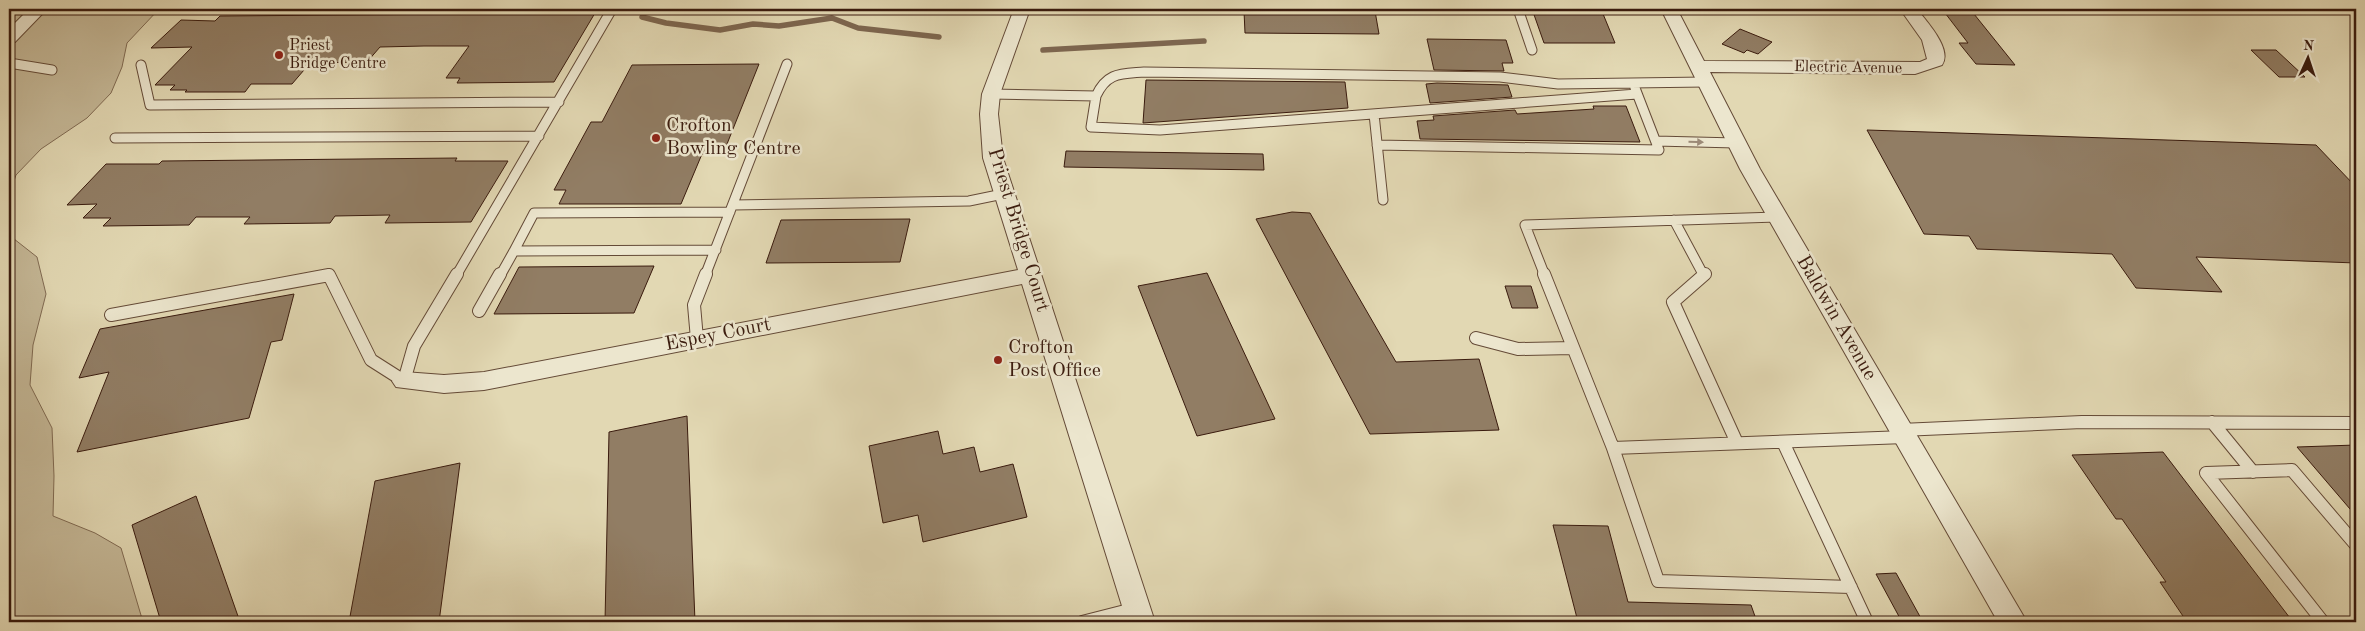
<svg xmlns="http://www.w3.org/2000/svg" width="2365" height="631" font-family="'Old Standard TT',serif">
<rect width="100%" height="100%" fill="#e2d8b3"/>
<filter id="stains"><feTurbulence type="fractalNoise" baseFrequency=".004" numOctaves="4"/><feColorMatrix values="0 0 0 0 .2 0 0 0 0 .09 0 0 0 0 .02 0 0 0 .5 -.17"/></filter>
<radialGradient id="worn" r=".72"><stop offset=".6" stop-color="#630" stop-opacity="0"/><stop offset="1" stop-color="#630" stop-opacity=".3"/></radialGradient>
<path fill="#c5b897" stroke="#806a52" d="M 9,9 L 159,9 L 127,43 L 122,67 L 111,93 L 87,118 L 41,149 L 16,175 L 9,195 Z
M 9,235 L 37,257 L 46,294 L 33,345 L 30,385 L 52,428 L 54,476 L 53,516 L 95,533 L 121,548 L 143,622 L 9,622 Z"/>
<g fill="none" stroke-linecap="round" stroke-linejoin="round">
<path stroke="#7d664f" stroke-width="5.5" d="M 642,17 L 666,23 L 720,30 L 753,24 L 779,26 L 832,18 L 858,28 L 939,37
M 1043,50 L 1204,41"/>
</g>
<path fill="#917d64" stroke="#3a1b0e" d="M 1532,9 L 1601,9 L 1615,43 L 1544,43 Z
M 1942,9 L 1970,9 L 2015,65 L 1976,64 L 1959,43 L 1968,43 Z
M 1244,11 L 1375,11 L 1379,34 L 1245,33 Z
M 595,13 L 554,82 L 457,83 L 460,78 L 446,78 L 469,46 L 424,46 L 380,47 L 367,62 L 310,63 L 292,84 L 251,84 L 245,92 L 185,92 L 187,90 L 170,90 L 175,85 L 155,85 L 192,47 L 151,48 L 181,20 L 215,21 L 220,16 Z
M 1740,29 L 1772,42 L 1758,54 L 1747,50 L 1744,53 L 1722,44 Z
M 1427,39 L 1506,40 L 1513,63 L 1502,63 L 1504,71 L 1434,70 Z
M 2251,50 L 2276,50 L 2305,77 L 2279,77 Z
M 759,64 L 723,154 L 702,154 L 681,204 L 559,204 L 566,190 L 554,190 L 591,122 L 602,122 L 632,65 Z
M 1146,80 L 1345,82 L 1348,108 L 1143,123 Z
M 1437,83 L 1508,85 L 1512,97 L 1430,103 L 1426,84 Z
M 1593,106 L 1626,106 L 1640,142 L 1420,139 L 1417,121 L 1434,120 L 1433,116 L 1515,110 L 1517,114 L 1594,109 Z
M 1867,130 L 2316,145 L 2356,187 L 2356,263 L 2196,257 L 2222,292 L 2136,288 L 2112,254 L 1977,249 L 1969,236 L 1924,234 Z
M 1066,151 L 1263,154 L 1264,170 L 1064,167 Z
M 457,158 L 455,161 L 508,161 L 471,222 L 385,223 L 390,215 L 335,216 L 330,223 L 244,224 L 250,217 L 196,217 L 189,225 L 103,226 L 111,218 L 83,218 L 97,204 L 67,205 L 106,164 L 159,164 L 162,161 Z
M 1292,212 L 1310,213 L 1396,362 L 1479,359 L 1499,430 L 1370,434 L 1256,219 Z
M 910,219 L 900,262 L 766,263 L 781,220 Z
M 654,266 L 634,313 L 494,314 L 519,267 Z
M 1207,273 L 1275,419 L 1197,436 L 1138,286 Z
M 1505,286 L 1531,286 L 1538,308 L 1512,308 Z
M 294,294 L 282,340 L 271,342 L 249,418 L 77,452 L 109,372 L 79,378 L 100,329 Z
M 687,416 L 695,622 L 605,622 L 609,432 Z
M 938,431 L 943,454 L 974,447 L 980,472 L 1013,464 L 1027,517 L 923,542 L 918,515 L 883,523 L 869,446 Z
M 2356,445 L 2356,516 L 2297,447 Z
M 2163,452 L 2293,622 L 2187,622 L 2160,582 L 2166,582 L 2122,519 L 2116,519 L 2072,455 Z
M 460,463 L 439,622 L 349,622 L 375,481 Z
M 196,496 L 240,622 L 161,622 L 132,525 Z
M 1553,525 L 1608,526 L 1628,602 L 1751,605 L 1757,622 L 1578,622 Z
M 1896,573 L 1923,622 L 1902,622 L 1876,574 Z"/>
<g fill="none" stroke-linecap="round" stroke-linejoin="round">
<g stroke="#644a37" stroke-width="11">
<path id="service-far1" d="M 1518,9 L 1532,50
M 9,63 L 52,70
M 141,65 L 150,105 L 559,102
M 991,94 L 1096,96 L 1091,127 L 1160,130 L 1637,94
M 1096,96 C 1107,72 1121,74 1144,72 L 1500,77 L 1558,84 L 1705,82
M 1374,114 L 1383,200
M 115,138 L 539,136
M 1656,141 L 1736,143
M 1377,145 L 1659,150 L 1635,88
M 733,205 L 969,201 L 1003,194
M 1674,220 L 1704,276
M 514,251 L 534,213 L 730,212
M 326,276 L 329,276
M 456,276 L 612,9
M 500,276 L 514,251 L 716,250
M 705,276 L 787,64
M 1545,276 L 1525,225 L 1777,217"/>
</g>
<g stroke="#644a37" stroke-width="14">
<path id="service" d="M 1544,274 L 1613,448 L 1658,581 L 1851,587
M 1705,274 L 1673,302 L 1737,443
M 479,311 L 500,274
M 111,315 L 329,275 L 371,360 L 404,381 L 414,346 L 457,274
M 1476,338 L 1518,349 L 1573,348
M 697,339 L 694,305 L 706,274
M 2212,422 L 2253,472
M 1901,430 L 2082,422 L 2356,423
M 1783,442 L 1867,622
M 1613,448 L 1905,437
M 1082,622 L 1137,608
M 2323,622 L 2206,473 L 2292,470 L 2356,545"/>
</g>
<g stroke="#644a37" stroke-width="2">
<path id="minor" d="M 29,9 L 47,9 L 15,42 L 9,43 L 9,29 Z
M 1014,9 L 1030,9 L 1000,94 L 998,114 L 1003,158 L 1155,622 L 1127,622 L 1022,284 L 484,390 L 444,393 L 396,387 L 392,381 L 396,375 L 404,372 L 444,375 L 484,372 L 1018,270 L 983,158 L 980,114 L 982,94 Z
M 1661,9 L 1677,9 L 1704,61 L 1920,62 L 1927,59 L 1922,40 L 1900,9 L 1917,9 C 1926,21 1953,49 1942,65 L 1915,74 L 1710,72 L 1760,169 L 2027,622 L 1998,622 L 1740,169 Z"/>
</g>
<use href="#service-far1" stroke="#ece6ce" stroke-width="9"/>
<use href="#service" stroke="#ece6ce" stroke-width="12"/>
<use href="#minor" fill="#ece6ce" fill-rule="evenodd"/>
</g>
<defs><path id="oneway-solid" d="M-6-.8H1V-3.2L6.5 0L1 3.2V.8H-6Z" transform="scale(1.25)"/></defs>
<use fill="#9c8b78" href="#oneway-solid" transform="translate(1696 142) rotate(2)"/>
<g fill="#8f2418" stroke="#ece6ce" stroke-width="2">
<circle cx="279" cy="55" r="5"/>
<circle cx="656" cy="138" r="5"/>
<circle cx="998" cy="360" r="5"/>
</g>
<g text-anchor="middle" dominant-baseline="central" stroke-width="5" stroke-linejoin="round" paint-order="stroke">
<g font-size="16" fill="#3a1b0e" stroke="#ece6ce" text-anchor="start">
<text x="289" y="46">Priest<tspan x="289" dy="18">Bridge Centre</tspan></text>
</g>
<g font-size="16" fill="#3a1b0e" stroke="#ece6ce">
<text transform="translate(1848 68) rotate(1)">Electric Avenue</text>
</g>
<g font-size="20" fill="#3a1b0e" stroke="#ece6ce" text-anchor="start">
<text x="666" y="126">Crofton<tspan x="666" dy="23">Bowling Centre</tspan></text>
<text x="1008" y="348">Crofton<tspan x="1008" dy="23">Post Office</tspan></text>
</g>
<g font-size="20" fill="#3a1b0e" stroke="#ece6ce">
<text transform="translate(1018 230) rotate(73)">Priest Bridge Court</text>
<text transform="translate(1836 318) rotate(60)">Baldwin Avenue</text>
<text transform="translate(718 335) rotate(-11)">Espey Court</text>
</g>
</g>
<rect width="2365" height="631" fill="none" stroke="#e2d8b3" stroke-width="30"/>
<rect x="10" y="10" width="2345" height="611" fill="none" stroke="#3a1b0e" stroke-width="2.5"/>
<rect x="15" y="15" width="2335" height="601" fill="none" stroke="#3a1b0e"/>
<g transform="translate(2308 58) rotate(3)" stroke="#ece6ce" stroke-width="4" paint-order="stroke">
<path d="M0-4L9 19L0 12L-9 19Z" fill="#3a1b0e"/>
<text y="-8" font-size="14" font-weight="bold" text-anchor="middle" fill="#3a1b0e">N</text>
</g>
<rect width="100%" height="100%" filter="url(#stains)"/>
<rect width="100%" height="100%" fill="url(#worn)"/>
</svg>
